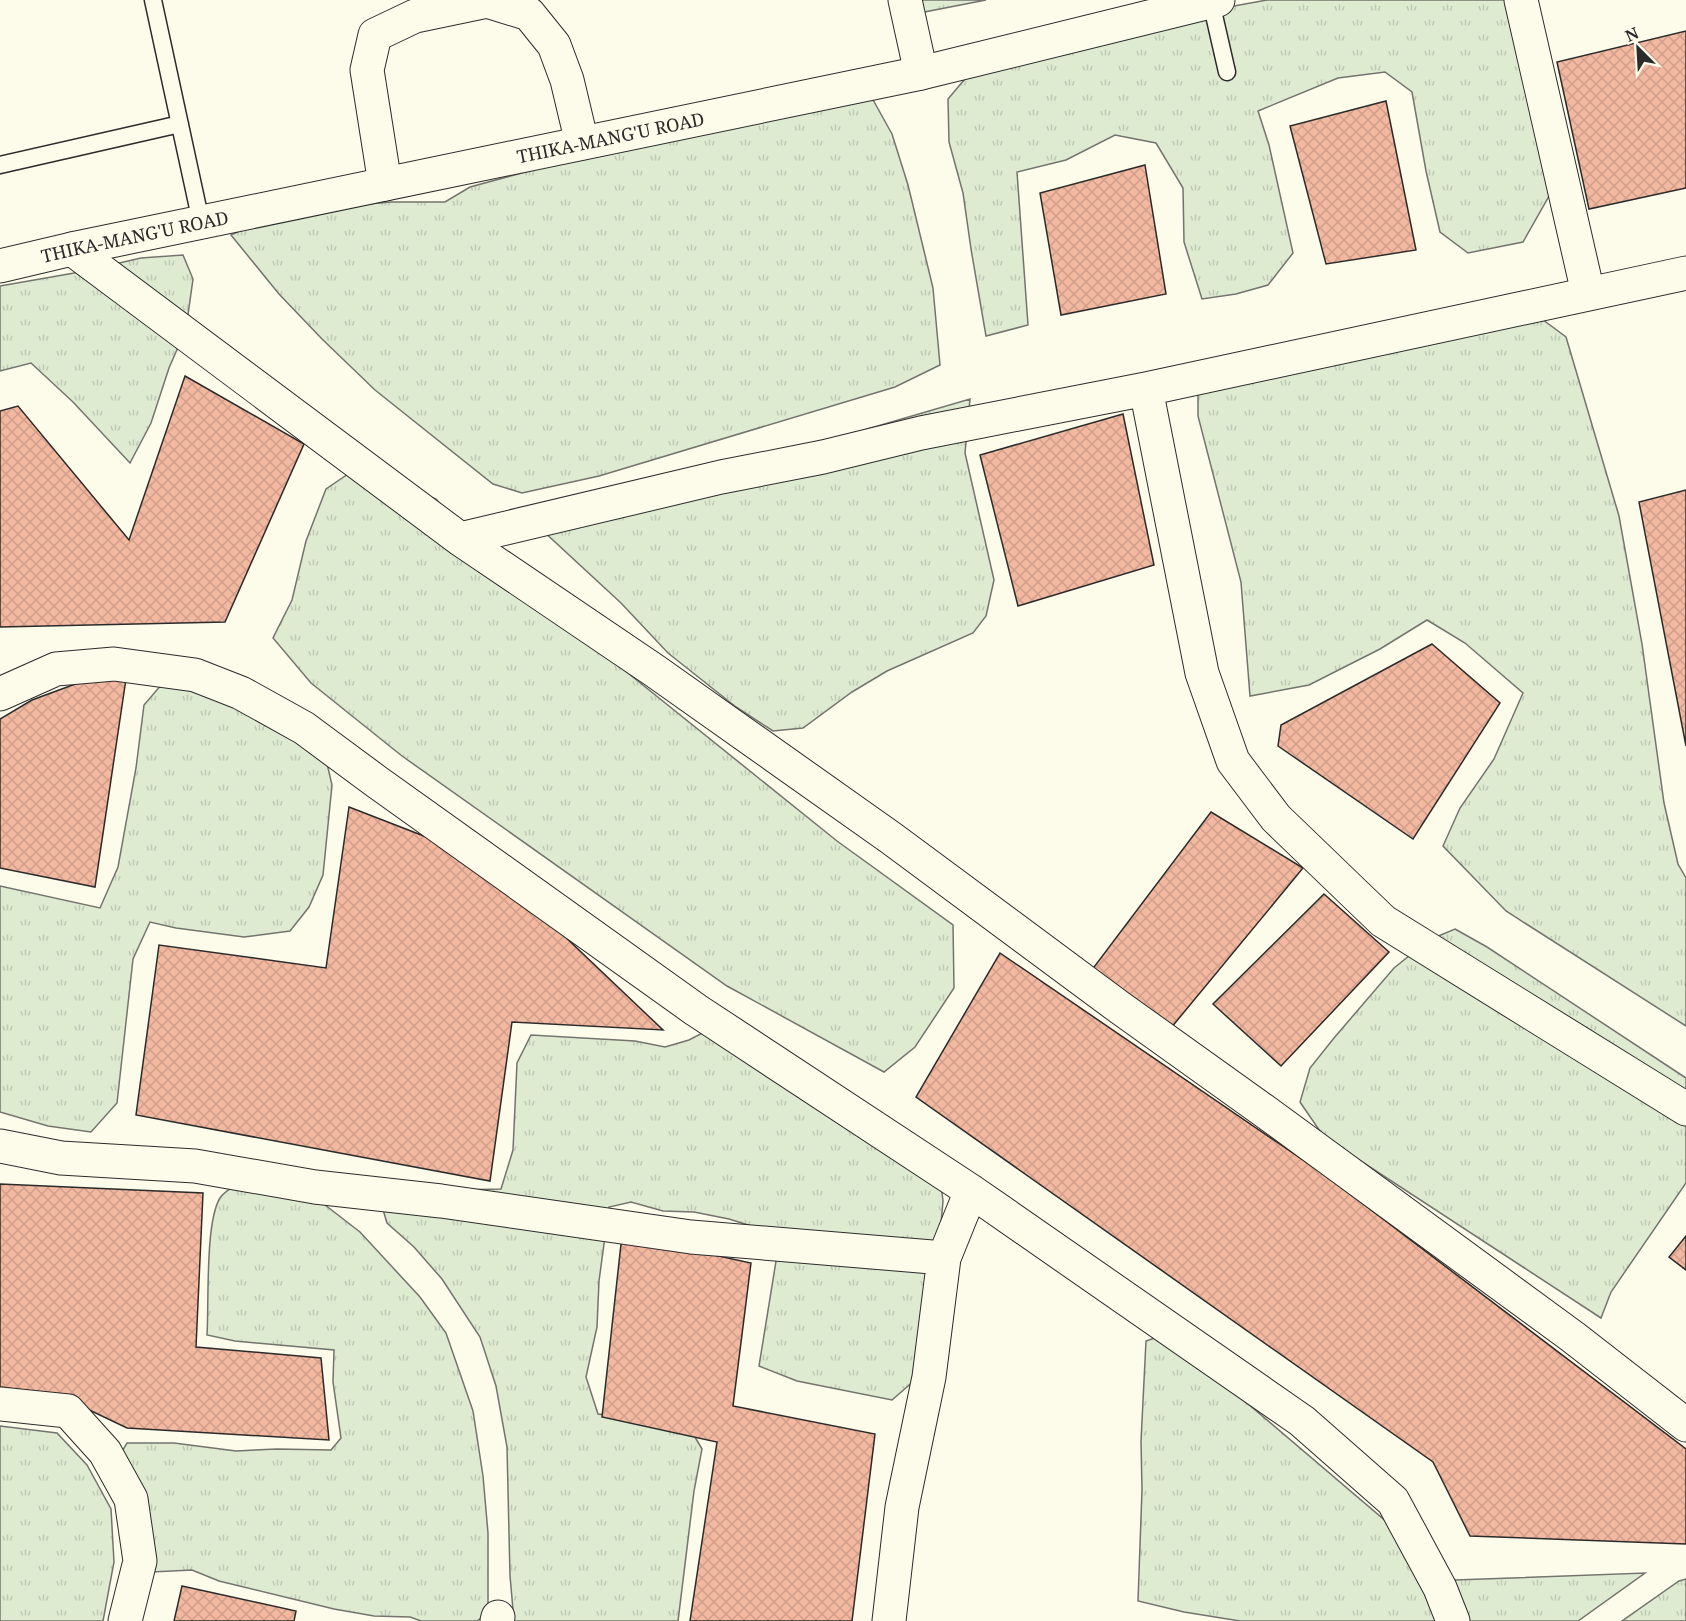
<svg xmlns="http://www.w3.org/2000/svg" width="1686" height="1621" font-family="'Noto Serif',serif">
<defs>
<pattern id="grass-tufts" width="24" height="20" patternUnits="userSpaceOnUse" patternTransform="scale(1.5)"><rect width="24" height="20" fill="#deebd1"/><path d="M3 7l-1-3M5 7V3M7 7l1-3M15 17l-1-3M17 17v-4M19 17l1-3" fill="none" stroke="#bfcab4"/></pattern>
<pattern id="building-cross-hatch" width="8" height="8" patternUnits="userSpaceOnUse" patternTransform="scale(1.5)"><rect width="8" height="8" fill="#f2b8a0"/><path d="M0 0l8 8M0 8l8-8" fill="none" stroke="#d09e8a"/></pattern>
</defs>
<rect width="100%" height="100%" fill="#fdfbea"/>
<path fill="url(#grass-tufts)" stroke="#74746e" stroke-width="1.5" d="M 917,0 L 986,0 L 919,13 Z
M 1267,0 L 1523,0 L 1549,196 L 1523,242 L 1468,253 L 1440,232 L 1426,171 L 1412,92 L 1385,72 L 1338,78 L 1258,111 L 1269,145 L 1293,253 L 1268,285 L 1236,294 L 1202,299 L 1184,242 L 1183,188 L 1156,143 L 1115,135 L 1066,160 L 1017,172 L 1028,325 L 986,336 L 971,249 L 963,193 L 949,142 L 948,99 L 970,73 L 1223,8 Z
M 872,98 L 892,134 L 908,185 L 933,288 L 940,365 L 895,387 L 599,476 L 522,493 L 493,484 L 375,390 L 322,339 L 279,294 L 231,235 L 257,223 L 319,208 L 391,202 L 445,202 L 470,187 L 621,146 Z
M 183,255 L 193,279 L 186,329 L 169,368 L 151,423 L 130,463 L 73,402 L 31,363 L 0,371 L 0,286 L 80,272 L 141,258 Z
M 1527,308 L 1566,337 L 1619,516 L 1642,644 L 1664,803 L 1678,864 L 1686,878 L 1686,1026 L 1506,911 L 1443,846 L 1460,808 L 1494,759 L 1523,693 L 1465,643 L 1427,620 L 1380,649 L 1309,685 L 1250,696 L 1241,582 L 1198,416 L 1198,370 Z
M 970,399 L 965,453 L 994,580 L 986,616 L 973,633 L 887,671 L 852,692 L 803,728 L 773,731 L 736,707 L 668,653 L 621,603 L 541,529 L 816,444 Z
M 360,466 L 436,499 L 467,534 L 603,653 L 837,841 L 953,925 L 954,988 L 915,1047 L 884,1072 L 727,986 L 402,756 L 311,683 L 273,638 L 292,600 L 306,541 L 326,489 Z
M 162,684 L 212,692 L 325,755 L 332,785 L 323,875 L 309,907 L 290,931 L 244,937 L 176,928 L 150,922 L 133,959 L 117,1103 L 91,1132 L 48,1126 L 0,1112 L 0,886 L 100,908 L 118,867 L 136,768 L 144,705 Z
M 1455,929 L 1487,947 L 1686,1078 L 1686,1183 L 1611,1292 L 1601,1318 L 1324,1137 L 1300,1102 L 1310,1068 L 1334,1038 L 1394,968 L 1429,940 Z
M 714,1027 L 939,1169 L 943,1201 L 939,1246 L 916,1379 L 892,1400 L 797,1381 L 759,1366 L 777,1255 L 761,1229 L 729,1219 L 694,1212 L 663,1211 L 631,1202 L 609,1207 L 599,1281 L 597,1327 L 586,1377 L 598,1414 L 640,1419 L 692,1432 L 702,1449 L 694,1491 L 678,1621 L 514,1621 L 510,1576 L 507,1447 L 496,1386 L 480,1337 L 442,1279 L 414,1247 L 387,1223 L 379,1196 L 411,1191 L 501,1189 L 513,1150 L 517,1063 L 531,1035 L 635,1041 L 665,1047 L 689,1040 Z
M 234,1186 L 303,1188 L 360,1232 L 420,1297 L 446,1333 L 473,1411 L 483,1476 L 488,1533 L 488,1613 L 477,1621 L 421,1621 L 410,1617 L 374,1616 L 334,1609 L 219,1581 L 192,1570 L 152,1572 L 121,1453 L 127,1443 L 174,1443 L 236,1451 L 277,1449 L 331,1450 L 341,1438 L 333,1382 L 334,1350 L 235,1341 L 207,1335 C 209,1304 205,1222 220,1198 C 223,1193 230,1189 234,1186 Z
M 1166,1334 L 1455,1580 L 1645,1573 L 1578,1621 L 1240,1621 L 1184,1612 L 1138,1601 L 1142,1490 L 1141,1441 L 1146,1341 Z
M 0,1426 L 57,1433 L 87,1465 L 111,1509 L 114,1562 L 103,1621 L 0,1621 Z
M 1686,1579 L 1686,1621 L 1622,1621 L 1679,1581 Z"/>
<path fill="url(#building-cross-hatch)" stroke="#2b2b2b" stroke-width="1.5" d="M 1686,31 L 1686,188 L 1589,209 L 1557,62 Z
M 1386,101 L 1416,250 L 1326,264 L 1290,126 Z
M 1145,165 L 1166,294 L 1061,315 L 1040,193 Z
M 185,376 L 304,444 L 225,622 L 0,627 L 0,411 L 18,406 L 129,540 Z
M 1123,414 L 1154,565 L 1018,606 L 980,455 Z
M 1686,490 L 1686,746 L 1639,502 Z
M 1432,644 L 1500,703 L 1413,839 L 1278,746 L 1281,725 Z
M 126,679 L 95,887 L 0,868 L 0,719 L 32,700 L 78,683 Z
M 349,807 L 447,845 L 558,930 L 663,1030 L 512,1022 L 490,1181 L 136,1115 L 159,945 L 326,968 Z
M 1211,812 L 1303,868 L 1166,1034 L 1088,975 Z
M 1324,894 L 1389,952 L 1281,1066 L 1213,1004 Z
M 1000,953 L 1325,1175 L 1686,1449 L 1686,1544 L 1470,1536 L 1433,1462 L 916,1097 Z
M 0,1184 L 203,1193 L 196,1347 L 321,1358 L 329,1440 L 127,1428 L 58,1395 L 0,1387 Z
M 622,1235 L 751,1263 L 733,1406 L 875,1434 L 852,1621 L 690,1621 L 717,1442 L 602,1417 Z
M 1686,1236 L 1686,1270 L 1669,1257 Z
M 182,1586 L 296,1611 L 294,1621 L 174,1621 Z"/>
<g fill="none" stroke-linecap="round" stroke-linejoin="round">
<g stroke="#2b2b2b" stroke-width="19">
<path id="lane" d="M 153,0 L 201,222
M 1211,2 L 1227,72
M 0,165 L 180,124"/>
</g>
<g stroke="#2b2b2b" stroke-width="35">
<path id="street" d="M 905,0 L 921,73
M 1521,0 L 1588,293
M 385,184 L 367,70 L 375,35 L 415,16 L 487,1 L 529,14 L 554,45 L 567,80 L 582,143
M 72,249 L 460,539 L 655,671 L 891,838 L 1119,1007 L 1263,1110 L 1573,1337 L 1686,1425
M 1146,389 L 1202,673 L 1233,761 L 1276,818 L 1383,921 L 1686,1109
M 460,539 L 721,477 L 823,457 L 921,433 L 1146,389 L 1686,273
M 0,694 L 56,669 L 114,664 L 195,675 L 241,693 L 304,728 L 377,782 L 696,1010 L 971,1191 L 1302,1421 L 1393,1501 L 1440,1588 L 1453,1621
M 0,1146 L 61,1158 L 195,1166 L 315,1187 L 441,1201 L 691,1237 L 944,1258
M 0,1404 L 68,1411 L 105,1452 L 131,1499 L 140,1561 L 125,1621
M 497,1621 L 498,1617
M 889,1621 L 902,1507 L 929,1377 L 944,1258 L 971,1191"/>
</g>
<g stroke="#2b2b2b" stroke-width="35">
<g id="highway">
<path id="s1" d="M 0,266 L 72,249 L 921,73 L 1218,0"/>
</g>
</g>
<use href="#lane" stroke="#fdfbea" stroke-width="16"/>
<use href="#street" stroke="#fdfbea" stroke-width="33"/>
<use href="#highway" stroke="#fdfbea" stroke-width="33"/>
</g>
<g text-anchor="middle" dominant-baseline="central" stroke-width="4.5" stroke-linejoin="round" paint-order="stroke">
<g font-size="18" fill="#2b2b2b" stroke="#fdfbea">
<text stroke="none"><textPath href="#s1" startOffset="624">THIKA-MANG'U ROAD</textPath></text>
<text stroke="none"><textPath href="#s1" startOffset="138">THIKA-MANG'U ROAD</textPath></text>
</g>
</g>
<g transform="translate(1638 48) rotate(336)" stroke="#fdfbea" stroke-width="4.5" paint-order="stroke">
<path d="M0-4.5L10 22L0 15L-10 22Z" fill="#2b2b2b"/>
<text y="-9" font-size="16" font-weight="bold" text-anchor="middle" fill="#2b2b2b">N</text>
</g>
</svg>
